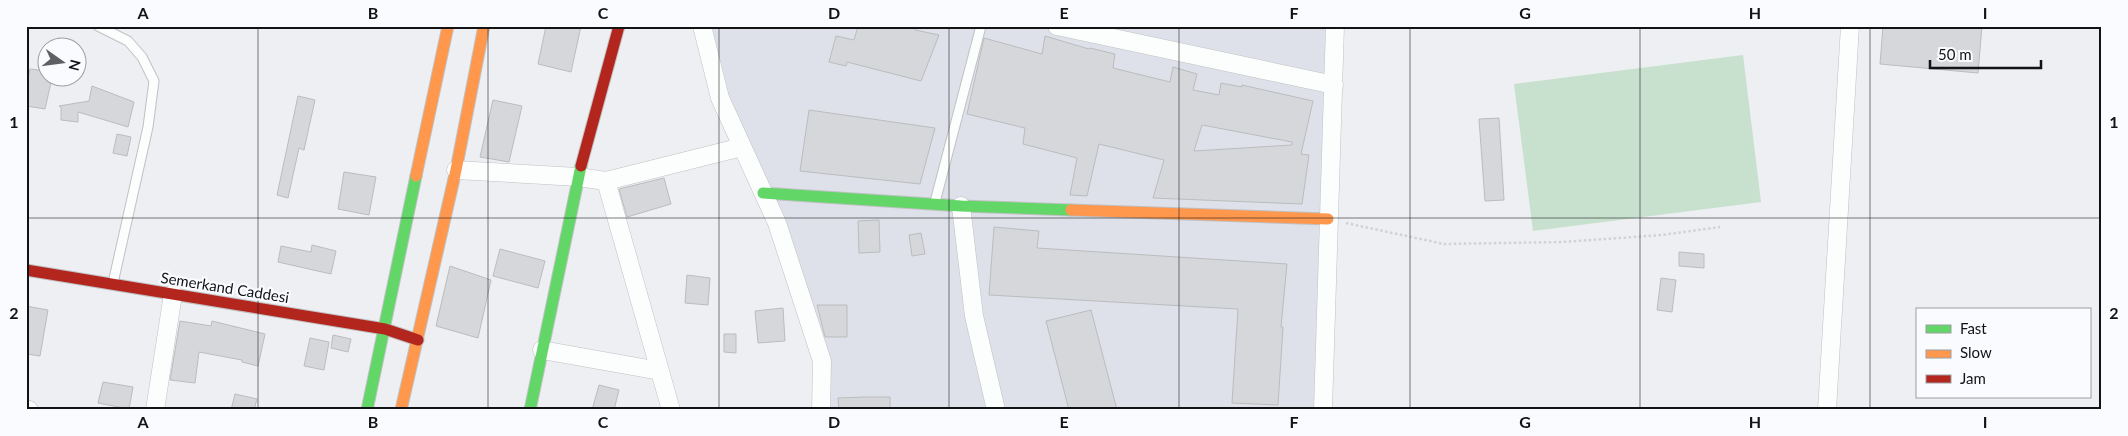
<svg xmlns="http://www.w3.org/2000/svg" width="2128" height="436" font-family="Lato,sans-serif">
<rect width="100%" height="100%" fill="#edeff2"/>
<path fill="#dee1e9" d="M 706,26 L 1335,26 L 1328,410 L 821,410 L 822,361 L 742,147 Z"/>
<path fill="#c7e1ce" d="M 1743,55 L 1761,202 L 1533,231 L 1514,84 Z"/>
<path fill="#d6d7da" stroke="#bbbcbe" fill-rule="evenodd" d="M 546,26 L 581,26 L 571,72 L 538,64 Z
M 858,26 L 916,26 L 915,30 L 939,35 L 921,81 L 847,62 L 846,66 L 829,62 L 836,36 L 854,40 Z
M 1883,26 L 1982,26 L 1978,73 L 1880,64 Z
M 1045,36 L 1089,49 L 1090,48 L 1115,54 L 1113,68 L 1170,82 L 1173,67 L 1197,74 L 1193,90 L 1219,95 L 1221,83 L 1242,87 L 1242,85 L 1313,101 L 1301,154 L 1309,155 L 1302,204 L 1153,198 L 1164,160 L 1099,144 L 1087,196 L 1070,195 L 1077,158 L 1023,144 L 1025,128 L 967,114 L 984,38 L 1042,54 ZM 1202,125 L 1292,142 L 1292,145 L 1194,151 Z
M 30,69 L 48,71 L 48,78 L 52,78 L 45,109 L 26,106 L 26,86 Z
M 92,86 L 134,102 L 128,127 L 78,112 L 78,122 L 61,120 L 61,107 L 59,106 L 89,101 Z
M 298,96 L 315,100 L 304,150 L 299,148 L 288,198 L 277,195 Z
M 493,100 L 522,106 L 509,162 L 480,157 Z
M 809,110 L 935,128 L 920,184 L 800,171 Z
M 1499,118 L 1504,200 L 1485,201 L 1479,119 Z
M 117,134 L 131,137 L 127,156 L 113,153 Z
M 344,172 L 376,177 L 369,215 L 338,209 Z
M 664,178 L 671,204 L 627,217 L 619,189 Z
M 879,220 L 880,252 L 859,253 L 858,221 Z
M 994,227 L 1039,231 L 1037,248 L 1287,264 L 1281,327 L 1283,327 L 1278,405 L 1232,403 L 1238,309 L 989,295 Z
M 921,233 L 925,254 L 912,256 L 909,235 Z
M 312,245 L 336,251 L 331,274 L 278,262 L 281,246 L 311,252 Z
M 500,249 L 545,261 L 538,288 L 493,276 Z
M 1679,252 L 1704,254 L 1704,268 L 1679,266 Z
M 450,266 L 491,280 L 478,338 L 436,326 Z
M 687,275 L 710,278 L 708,305 L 685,303 Z
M 1661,278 L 1676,280 L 1672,312 L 1657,310 Z
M 817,305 L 847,305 L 847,337 L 825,337 Z
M 26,306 L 48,310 L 40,356 L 26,354 Z
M 783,308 L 785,341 L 758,343 L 755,311 Z
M 1091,310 L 1117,410 L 1069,410 L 1046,321 Z
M 180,321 L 211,326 L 212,321 L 265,334 L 258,366 L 242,362 L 242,360 L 199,352 L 195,383 L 170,380 Z
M 724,334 L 736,334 L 736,353 L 724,352 Z
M 333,335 L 351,339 L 348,352 L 331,348 Z
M 310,338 L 329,342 L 324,370 L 304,366 Z
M 103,382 L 133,387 L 129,409 L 98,403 Z
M 599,385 L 619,390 L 614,410 L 592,410 Z
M 235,394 L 257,399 L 254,410 L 231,410 Z
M 865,397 L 890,397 L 890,410 L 839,410 L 838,398 Z"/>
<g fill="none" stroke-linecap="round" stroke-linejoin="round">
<g stroke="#c0c1c3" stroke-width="11">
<path id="lane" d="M 98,26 L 128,41 L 142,57 L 154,81 L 148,127 L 113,283
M 935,202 L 981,26"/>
</g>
<g stroke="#c0c1c3" stroke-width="19">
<path id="street" d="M 702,26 L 720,98 L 777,223 L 822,361 L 821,410
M 1057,26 L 1334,85
M 456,170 L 578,177 L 606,181 L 742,147
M 606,181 L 671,410
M 961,206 L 974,316 L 996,410
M 542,350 L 660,371
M 26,409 L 29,410
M 155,410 L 173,294
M 1323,410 L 1335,26
M 1827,410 L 1850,26"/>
</g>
<g stroke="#c0c1c3" stroke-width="13">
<path id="fast" d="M 763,193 L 961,206 L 1071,210
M 367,410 L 416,176
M 530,410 L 581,166"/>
</g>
<g stroke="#c0c1c3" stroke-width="13">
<path id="slow" d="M 416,176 L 448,26
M 1071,210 L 1328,219
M 401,410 L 456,170 L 484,26"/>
</g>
<g stroke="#c0c1c3" stroke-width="13">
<path id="jam" d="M 581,166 L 619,26
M 26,270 L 385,329 L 418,340"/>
</g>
<path stroke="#d2d2d3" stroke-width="2.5" stroke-dasharray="2.5 2.5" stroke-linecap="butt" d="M 1346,223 L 1444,244 L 1562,242 L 1662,235 L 1720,227"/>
<use href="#lane" stroke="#fcfdfd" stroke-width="9"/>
<use href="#street" stroke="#fcfdfd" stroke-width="18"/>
<use href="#fast" stroke="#63d668" stroke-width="11"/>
<use href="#slow" stroke="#ff974d" stroke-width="11"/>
<use href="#jam" stroke="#b3261e" stroke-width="11"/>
</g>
<path fill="none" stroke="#131316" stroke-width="1" stroke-opacity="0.55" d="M 258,26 L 258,410M 488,26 L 488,410M 719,26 L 719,410M 949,26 L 949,410M 1179,26 L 1179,410M 1410,26 L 1410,410M 1640,26 L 1640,410M 1870,26 L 1870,410M 26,218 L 2102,218"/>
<g text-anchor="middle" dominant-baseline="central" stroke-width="4.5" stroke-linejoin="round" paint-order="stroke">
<g font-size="15" fill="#131316" stroke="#f9fbff">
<text transform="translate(225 287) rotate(9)">Semerkand Caddesi</text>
</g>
</g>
<rect width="2128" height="436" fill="none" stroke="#f9fbff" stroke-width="55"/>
<rect x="1916" y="308" width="175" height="90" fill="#f9fbff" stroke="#9d9ea2"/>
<rect x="1926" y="325" width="25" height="8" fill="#63d668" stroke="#9d9ea2"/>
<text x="1960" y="334" font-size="15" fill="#131316">Fast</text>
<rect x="1926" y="350" width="25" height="8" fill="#ff974d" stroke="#9d9ea2"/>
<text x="1960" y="358" font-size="15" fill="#131316">Slow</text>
<rect x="1926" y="375" width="25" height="8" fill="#b3261e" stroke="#9d9ea2"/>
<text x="1960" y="384" font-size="15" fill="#131316">Jam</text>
<g transform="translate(62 62) rotate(104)"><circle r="24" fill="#f9fbff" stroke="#9d9ea2"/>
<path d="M0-4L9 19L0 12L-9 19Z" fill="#5f6063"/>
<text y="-8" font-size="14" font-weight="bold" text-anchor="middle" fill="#131316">N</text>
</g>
<path d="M1930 60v8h111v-8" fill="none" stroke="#131316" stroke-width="2.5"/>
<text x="1938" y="60" font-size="15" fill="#131316" stroke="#f9fbff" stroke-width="4" paint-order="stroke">50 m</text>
<rect x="28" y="28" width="2072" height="380" fill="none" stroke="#131316" stroke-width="2"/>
<g font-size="16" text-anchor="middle" font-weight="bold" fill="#131316">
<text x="143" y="19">A</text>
<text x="373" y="19">B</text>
<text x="603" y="19">C</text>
<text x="834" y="19">D</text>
<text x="1064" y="19">E</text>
<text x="1294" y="19">F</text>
<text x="1525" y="19">G</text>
<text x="1755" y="19">H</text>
<text x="1985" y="19">I</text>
<text x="14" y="128">1</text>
<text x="2114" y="128">1</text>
<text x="14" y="319">2</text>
<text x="2114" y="319">2</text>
<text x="143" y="428">A</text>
<text x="373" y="428">B</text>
<text x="603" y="428">C</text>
<text x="834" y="428">D</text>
<text x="1064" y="428">E</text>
<text x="1294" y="428">F</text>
<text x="1525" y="428">G</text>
<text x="1755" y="428">H</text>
<text x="1985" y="428">I</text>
</g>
</svg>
